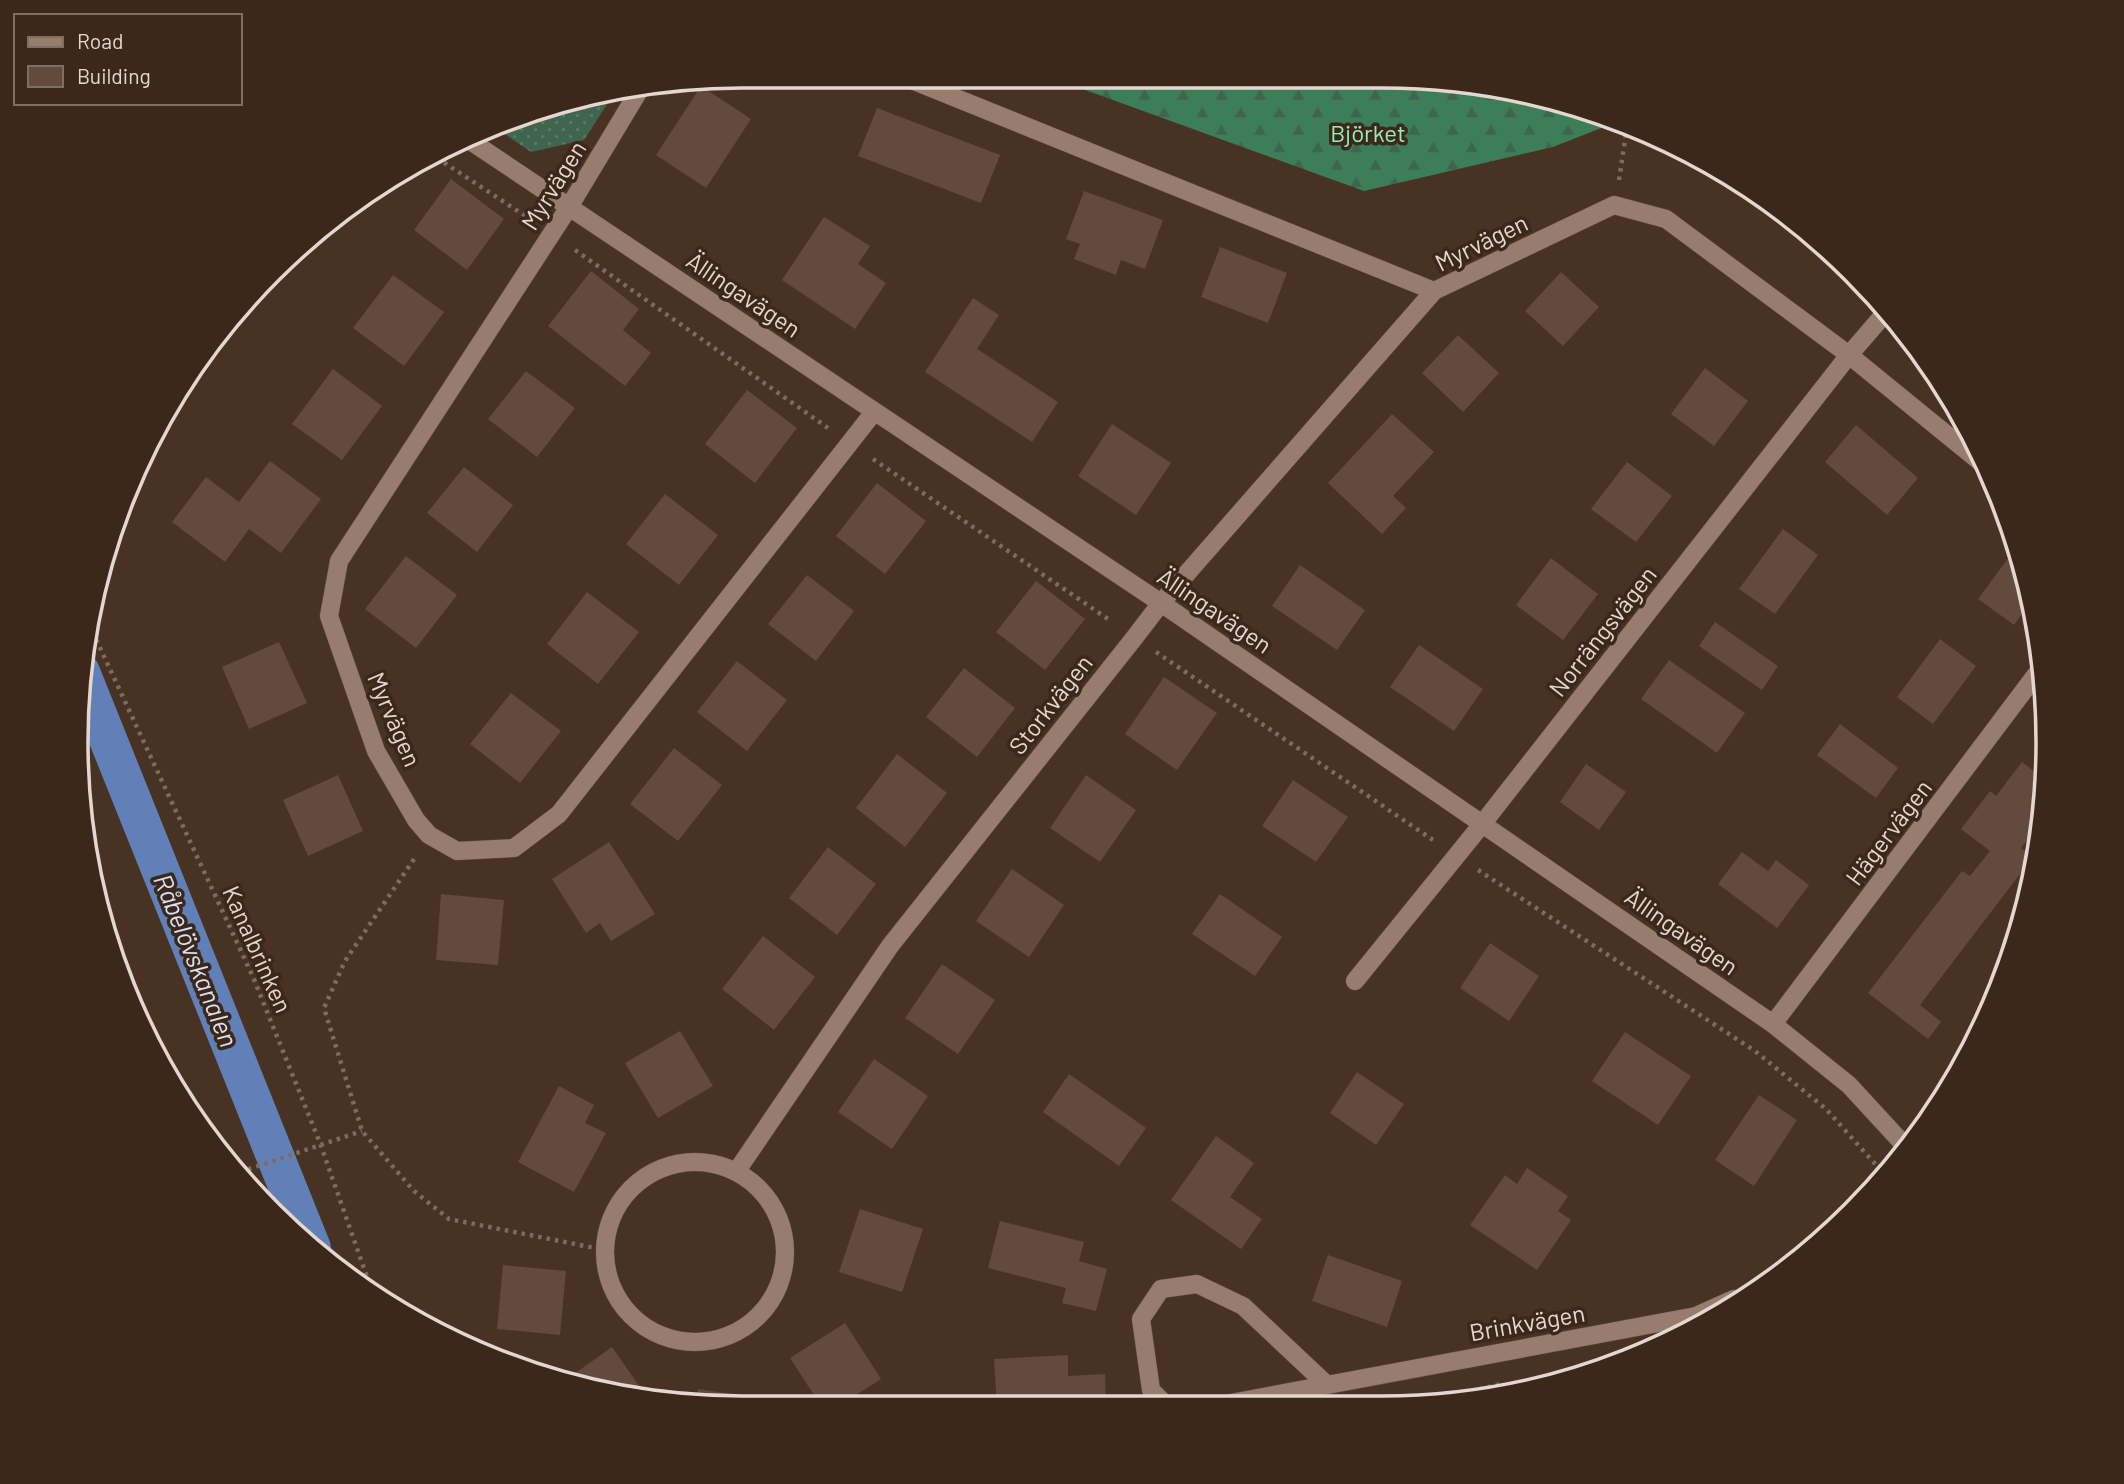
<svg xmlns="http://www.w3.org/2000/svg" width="2124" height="1484" font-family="Barlow,sans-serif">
<defs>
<pattern id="forest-firs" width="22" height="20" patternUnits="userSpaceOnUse" patternTransform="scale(1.75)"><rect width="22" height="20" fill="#3b7e58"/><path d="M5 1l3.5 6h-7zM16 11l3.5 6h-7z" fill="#3f654e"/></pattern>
<pattern id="park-dots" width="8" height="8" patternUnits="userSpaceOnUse" patternTransform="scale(1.75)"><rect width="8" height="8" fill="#3f654e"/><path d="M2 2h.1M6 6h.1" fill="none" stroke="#5b7a66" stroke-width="1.8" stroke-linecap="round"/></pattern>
</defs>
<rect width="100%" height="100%" fill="#473224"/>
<path fill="url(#forest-firs)" d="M 1044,75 L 1382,75 L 1512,88 L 1614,123 L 1553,147 L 1364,191 Z"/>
<path fill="url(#park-dots)" d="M 615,92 L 584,140 L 531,152 L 499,130 L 569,98 Z"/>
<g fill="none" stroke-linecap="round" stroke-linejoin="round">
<path stroke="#6180b7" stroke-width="38" d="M 81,672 L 312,1248"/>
</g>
<path fill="#624b3d" d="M 701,86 L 751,119 L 706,188 L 656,155 Z
M 877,108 L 1000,155 L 981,203 L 858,156 Z
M 451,179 L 504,219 L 467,270 L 414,230 Z
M 1084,191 L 1163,220 L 1145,269 L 1121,260 L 1116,275 L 1074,259 L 1080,244 L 1066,239 Z
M 824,217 L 870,246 L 858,264 L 886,283 L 855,329 L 782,280 Z
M 1220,247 L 1287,273 L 1268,323 L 1201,297 Z
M 591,271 L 639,309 L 623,330 L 651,353 L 625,386 L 548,326 Z
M 1561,272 L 1599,307 L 1563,346 L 1525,311 Z
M 393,275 L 444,312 L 404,366 L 353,328 Z
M 973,298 L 999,315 L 977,349 L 1058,402 L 1032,442 L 925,372 Z
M 1458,335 L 1499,373 L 1463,412 L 1422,373 Z
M 1705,368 L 1748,401 L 1714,446 L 1671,414 Z
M 333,369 L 382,406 L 342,460 L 292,424 Z
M 526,371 L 575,408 L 537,457 L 488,419 Z
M 747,390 L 797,428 L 755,483 L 705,444 Z
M 1392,414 L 1434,452 L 1393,496 L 1406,508 L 1382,534 L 1328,483 Z
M 1112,424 L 1171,463 L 1136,515 L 1078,476 Z
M 1856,425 L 1918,478 L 1887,515 L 1825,462 Z
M 270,461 L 321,499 L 281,553 L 249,529 L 225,562 L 172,522 L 206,477 L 239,502 Z
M 1627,462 L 1672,496 L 1636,542 L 1591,509 Z
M 464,467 L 513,505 L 477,552 L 427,513 Z
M 877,483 L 926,521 L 885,574 L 836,536 Z
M 665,494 L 718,535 L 679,585 L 626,544 Z
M 1783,529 L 1818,555 L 1775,614 L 1739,589 Z
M 2012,553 L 2020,559 L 2032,600 L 2014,625 L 1978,599 Z
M 406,556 L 457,595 L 416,648 L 365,609 Z
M 1551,558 L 1598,594 L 1563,640 L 1516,605 Z
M 1300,565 L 1365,610 L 1337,650 L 1272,606 Z
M 807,575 L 854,611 L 816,661 L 768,624 Z
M 1036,581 L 1085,619 L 1045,670 L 996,632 Z
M 587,592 L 639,632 L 598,684 L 547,644 Z
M 1715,622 L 1778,666 L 1762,690 L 1699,646 Z
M 1940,639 L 1976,666 L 1933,724 L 1897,697 Z
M 279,642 L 307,703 L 249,729 L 222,667 Z
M 1419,645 L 1483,689 L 1454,731 L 1390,687 Z
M 1669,660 L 1745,713 L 1717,753 L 1641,699 Z
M 737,661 L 787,700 L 747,751 L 697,712 Z
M 964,668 L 1015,708 L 977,757 L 926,717 Z
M 1164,677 L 1217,713 L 1177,770 L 1125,734 Z
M 511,693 L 561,731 L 520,783 L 470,744 Z
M 1840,724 L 1898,768 L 1876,798 L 1817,755 Z
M 674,748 L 722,785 L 678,841 L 630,804 Z
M 897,754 L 947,793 L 905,847 L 856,808 Z
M 2022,762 L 2045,780 L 2042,814 L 2033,824 L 2037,827 L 2021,848 L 2033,857 L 1920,1005 L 1941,1022 L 1928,1039 L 1868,993 L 1962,871 L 1970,876 L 1990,851 L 1961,829 L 1990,791 L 1996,796 Z
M 1586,764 L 1626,792 L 1599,830 L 1560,802 Z
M 338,775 L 363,831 L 308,856 L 283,800 Z
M 1086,775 L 1136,810 L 1100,862 L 1050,828 Z
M 1293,780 L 1348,817 L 1316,862 L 1262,826 Z
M 609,842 L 655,914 L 611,941 L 600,923 L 586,933 L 552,879 Z
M 828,847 L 876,884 L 837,935 L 789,898 Z
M 1742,852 L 1768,871 L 1776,860 L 1809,885 L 1777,928 L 1718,884 Z
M 1012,869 L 1064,905 L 1029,957 L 976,921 Z
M 441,894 L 504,900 L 498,965 L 436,960 Z
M 1220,894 L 1282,937 L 1255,976 L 1192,934 Z
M 763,936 L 815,977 L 774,1030 L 722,989 Z
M 1490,943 L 1539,976 L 1509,1021 L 1460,988 Z
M 942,964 L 995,1000 L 958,1054 L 905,1018 Z
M 680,1031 L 713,1086 L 658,1118 L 625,1063 Z
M 1625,1032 L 1691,1076 L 1658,1125 L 1592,1081 Z
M 874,1059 L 928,1096 L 892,1149 L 838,1112 Z
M 1357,1072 L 1404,1104 L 1376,1145 L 1330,1113 Z
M 1069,1074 L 1146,1128 L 1119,1166 L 1043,1112 Z
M 559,1086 L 594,1105 L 585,1123 L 606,1133 L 574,1192 L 518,1162 Z
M 1759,1095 L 1797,1120 L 1754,1186 L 1715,1160 Z
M 1216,1136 L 1254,1163 L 1230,1197 L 1262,1219 L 1241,1249 L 1171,1200 Z
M 1527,1168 L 1568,1196 L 1558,1211 L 1571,1220 L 1537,1270 L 1470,1225 L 1505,1175 L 1517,1184 Z
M 860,1209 L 923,1229 L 902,1292 L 839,1272 Z
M 1000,1221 L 1084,1242 L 1079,1261 L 1107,1269 L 1096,1311 L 1062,1303 L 1066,1288 L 988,1268 Z
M 1328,1255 L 1402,1281 L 1387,1327 L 1312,1301 Z
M 503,1265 L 566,1271 L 560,1335 L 497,1329 Z
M 845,1323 L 881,1379 L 834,1409 L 823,1409 L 790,1358 Z
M 612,1347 L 649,1400 L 612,1396 L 564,1381 Z
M 1068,1355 L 1068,1376 L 1105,1374 L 1106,1409 L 1065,1409 L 1065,1406 L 997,1408 L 994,1359 Z
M 698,1389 L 763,1399 L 761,1409 L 696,1404 Z"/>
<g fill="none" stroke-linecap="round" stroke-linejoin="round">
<g stroke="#614f43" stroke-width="19">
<path id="minor" d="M 899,75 L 1434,291 L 1614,205 L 1666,219 L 1849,355 L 1989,469
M 640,89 L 569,207 L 339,561 L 329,616 L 376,751 L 416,820 L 429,835 L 457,851 L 514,848 L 559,814 L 874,412
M 472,142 L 1161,603 L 1773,1024 L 1849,1085 L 1907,1148
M 1355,981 L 1483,823 L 1849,355 L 1887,311
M 1773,1024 L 2041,668
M605 1252a90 90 0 1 1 180 0a90 90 0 1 1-180 0Z
M 736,1172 L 890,946 L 1135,637 L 1161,603 L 1434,291
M 1170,1409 L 1151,1390 L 1141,1319 L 1161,1289 L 1197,1284 L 1243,1306 L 1326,1384
M 1199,1409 L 1696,1316 L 1734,1299"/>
</g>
<path stroke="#7d6b5f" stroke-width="4.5" stroke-dasharray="3.5 5" stroke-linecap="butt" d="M 437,158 L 530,219
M 1619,180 L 1627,127
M 575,250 L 828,428
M 873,459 L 1111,621
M 89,624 L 253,977 L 320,1143 L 374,1297
M 1156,652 L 1433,840
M 414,859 L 345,961 L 324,1008 L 362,1131 L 414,1191 L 449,1219 L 605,1250
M 1478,870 L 1755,1051 L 1826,1109 L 1885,1175
M 240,1172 L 362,1131
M 1405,1407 L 1501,1384"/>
<use href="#minor" stroke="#967d6e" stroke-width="18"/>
</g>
<g text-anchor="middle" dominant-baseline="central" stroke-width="7" stroke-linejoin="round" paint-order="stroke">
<g font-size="24" fill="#91f0b7" stroke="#3c281a">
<text x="1368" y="132">Björket</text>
</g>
<g font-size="24" fill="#e5d7cf" stroke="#3c281a">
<text transform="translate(553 185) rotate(-58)">Myrvägen</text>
<text transform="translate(1481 242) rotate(-26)">Myrvägen</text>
<text transform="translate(744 294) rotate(34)">Ällingavägen</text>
<text transform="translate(1215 610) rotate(34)">Ällingavägen</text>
<text transform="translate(1602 631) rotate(-52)">Norrängsvägen</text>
<text transform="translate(1050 704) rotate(-52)">Storkvägen</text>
<text transform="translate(395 719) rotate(67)">Myrvägen</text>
<text transform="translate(1888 832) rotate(-53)">Hägervägen</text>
<text transform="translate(1682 931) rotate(35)">Ällingavägen</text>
<text transform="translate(258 949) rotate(66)">Kanalbrinken</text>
<text transform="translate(1527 1322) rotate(-10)">Brinkvägen</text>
</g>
<g font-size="26" font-style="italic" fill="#d8e2f2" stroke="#3c281a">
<text transform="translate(197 960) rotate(68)">Råbelövskanalen</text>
</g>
</g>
<path d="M0 0H2124V1484H0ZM742 88H1382A654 654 0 0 1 2036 742V742A654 654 0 0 1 1382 1396H742A654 654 0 0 1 88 742V742A654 654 0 0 1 742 88Z" fill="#3c281a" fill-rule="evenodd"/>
<path fill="none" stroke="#e5d7cf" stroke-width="3.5" d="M742 88H1382A654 654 0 0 1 2036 742V742A654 654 0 0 1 1382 1396H742A654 654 0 0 1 88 742V742A654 654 0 0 1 742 88Z"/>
<rect x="14" y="14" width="228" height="91" fill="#3c281a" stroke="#806e62" stroke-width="2"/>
<rect x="28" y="37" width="35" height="10" fill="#967d6e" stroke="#806e62" stroke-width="2"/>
<text x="77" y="49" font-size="21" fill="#e5d7cf">Road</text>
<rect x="28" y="66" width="35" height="21" fill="#624b3d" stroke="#806e62" stroke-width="2"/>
<text x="77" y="84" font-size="21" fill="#e5d7cf">Building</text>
</svg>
